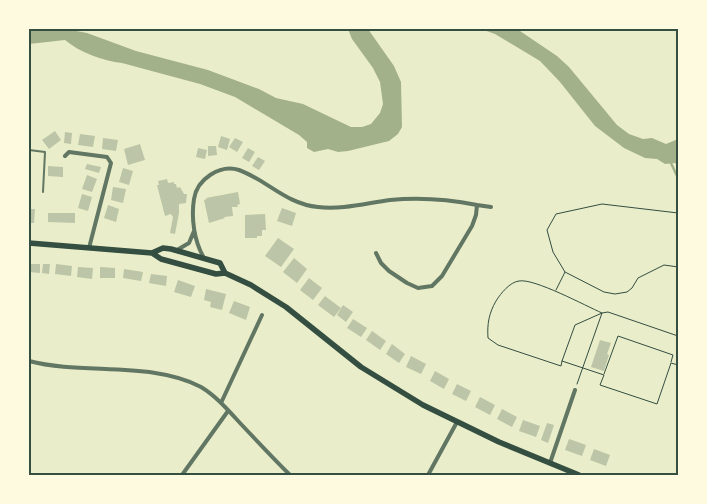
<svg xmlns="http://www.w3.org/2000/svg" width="707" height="504" font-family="'Source Sans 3',sans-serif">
<rect width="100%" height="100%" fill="#e9edc9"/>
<path fill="#a3b18a" d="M 29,29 L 66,29 L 87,33 L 136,51 L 208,70 L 259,89 L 276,98 L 303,104 L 351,127 L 362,127 L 371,124 L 380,113 L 383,104 L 380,82 L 373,68 L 352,39 L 348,29 L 368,29 L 394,66 L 401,82 L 402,127 L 398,134 L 389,141 L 348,151 L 338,152 L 328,149 L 314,152 L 307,148 L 307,142 L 299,135 L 235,97 L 200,84 L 122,63 C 103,61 79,52 65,40 L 29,44 Z
M 481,29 L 517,29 L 557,56 L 569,67 L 617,125 L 629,134 L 643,139 L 652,138 L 666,144 L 678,139 L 678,166 L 675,163 L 665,164 L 657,159 L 645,158 L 624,148 L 595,126 L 560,82 L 540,61 L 495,34 Z"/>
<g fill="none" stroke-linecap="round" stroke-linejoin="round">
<path stroke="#a3b18a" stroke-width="2.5" d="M 670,161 L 678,178"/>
</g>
<path fill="#bcc5a7" d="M 55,131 L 61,140 L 49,149 L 42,140 Z
M 65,132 L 72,133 L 71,144 L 64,143 Z
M 80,134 L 95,136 L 93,147 L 78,145 Z
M 221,136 L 230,139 L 227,150 L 218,147 Z
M 103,138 L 118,140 L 116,151 L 102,149 Z
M 235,138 L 243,142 L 237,152 L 229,147 Z
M 140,144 L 145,160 L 128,165 L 124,149 Z
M 208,146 L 216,146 L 217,155 L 208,156 Z
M 198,148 L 207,150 L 205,159 L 196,157 Z
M 248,148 L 255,152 L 249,162 L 242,158 Z
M 258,157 L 265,161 L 259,170 L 252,166 Z
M 87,164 L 101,167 L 99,173 L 85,169 Z
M 48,166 L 63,167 L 63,177 L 48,176 Z
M 123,168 L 133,171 L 129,185 L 119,182 Z
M 87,175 L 97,179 L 92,192 L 82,189 Z
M 167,179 L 168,183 L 174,182 L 174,184 L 176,184 L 177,188 L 180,187 L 184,194 L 187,194 L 186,203 L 179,204 L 179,213 L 175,234 L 170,233 L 173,217 L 171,214 L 165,216 L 157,185 L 159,185 L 158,181 Z
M 113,187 L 126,189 L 123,203 L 111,200 Z
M 238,192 L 240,204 L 237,205 L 238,207 L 232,207 L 233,216 L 224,217 L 225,218 L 209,223 L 204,200 L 207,199 L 206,198 Z
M 82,194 L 92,197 L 88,211 L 78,208 Z
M 108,205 L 119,209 L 116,222 L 104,218 Z
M 282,208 L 296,213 L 292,226 L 277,221 Z
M 29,209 L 35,209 L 34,223 L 29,223 Z
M 48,213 L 75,213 L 75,223 L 48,222 Z
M 265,214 L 266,230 L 262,230 L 262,236 L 257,236 L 257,238 L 245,238 L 245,215 Z
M 278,238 L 294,249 L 281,267 L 265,256 Z
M 294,258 L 307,269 L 297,283 L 283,272 Z
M 30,264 L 40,264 L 40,273 L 29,272 Z
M 43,264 L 50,264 L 49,274 L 42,273 Z
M 56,264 L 72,266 L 71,276 L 55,274 Z
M 78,267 L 93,268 L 92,279 L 77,277 Z
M 100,267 L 115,268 L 115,278 L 100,278 Z
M 124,269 L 143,272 L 141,281 L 123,278 Z
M 151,274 L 167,276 L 166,286 L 149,283 Z
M 309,278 L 322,288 L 313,300 L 300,290 Z
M 178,280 L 195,286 L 191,297 L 174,292 Z
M 206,289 L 226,294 L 222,310 L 210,307 L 211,302 L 204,300 Z
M 325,296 L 341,308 L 334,317 L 318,305 Z
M 234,301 L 250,307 L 246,320 L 229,313 Z
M 343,305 L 353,312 L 346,322 L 337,315 Z
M 353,319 L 367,328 L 361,337 L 347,328 Z
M 372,331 L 386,341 L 380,350 L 366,340 Z
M 600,340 L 611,343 L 607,354 L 609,355 L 604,371 L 591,367 Z
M 392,344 L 405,354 L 399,363 L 386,354 Z
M 411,356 L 426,364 L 421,374 L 406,367 Z
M 435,371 L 449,379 L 444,389 L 430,381 Z
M 457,384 L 471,391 L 466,401 L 452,394 Z
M 480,397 L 495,405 L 490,415 L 475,407 Z
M 502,409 L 517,417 L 512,427 L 497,419 Z
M 523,420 L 540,426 L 536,437 L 519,431 Z
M 547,423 L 554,425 L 548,443 L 541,440 Z
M 569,439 L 586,445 L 582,456 L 565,450 Z
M 594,449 L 610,455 L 606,466 L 590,460 Z"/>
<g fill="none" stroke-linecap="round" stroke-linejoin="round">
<path stroke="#344e41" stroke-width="1" d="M 565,272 L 604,292 L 615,294 L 627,292 L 632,288 L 638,278 L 664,265 L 678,267
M 556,290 L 565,272 L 553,252 L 547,230 L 556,214 L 602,204 L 678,213
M 678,336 L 608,312 L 602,313 L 575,325 L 562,361 L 604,375 L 600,385 L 657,404 L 671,363 L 678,365
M 562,361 L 561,366 L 498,345 L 488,338 C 487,324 489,313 496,301 C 501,293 510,282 519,281 C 534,278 586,306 602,313 L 577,384
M 604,374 L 618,336 L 673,355 L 671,362"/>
<path stroke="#617663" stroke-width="2" d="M 29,150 L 45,152 L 43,192"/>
<path stroke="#617663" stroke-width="4" d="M 65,156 L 69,152 L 107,157 L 111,163 L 89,248
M 477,205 L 491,207
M 177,250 L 189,243 L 194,231
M 204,258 C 194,241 191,218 194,199 C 197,179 220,164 239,170 C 267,180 286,204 318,207 C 341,210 367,203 390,200 C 420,197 447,199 477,205 L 476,215 L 472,226 L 442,276 L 432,286 L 418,288 L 407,283 L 389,271 L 381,263 L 376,253
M 29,361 C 82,375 153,361 201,387 C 216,396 228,410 240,423 C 256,440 273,458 290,475
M 221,403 L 262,315
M 550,463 L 575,390
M 182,475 L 228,411
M 428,475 L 457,422"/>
<path stroke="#344e41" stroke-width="5.5" d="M 29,243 L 152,253 L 161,259 L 216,274 L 225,273 L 251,285 L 286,307 L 361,367 L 423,405 L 499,442 L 579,475
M 152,253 L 163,248 L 171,249 L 220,263 L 225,273"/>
</g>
<rect width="707" height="504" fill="none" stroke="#fefae0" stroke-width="60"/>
<rect x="30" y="30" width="647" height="444" fill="none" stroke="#344e41" stroke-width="2"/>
</svg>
